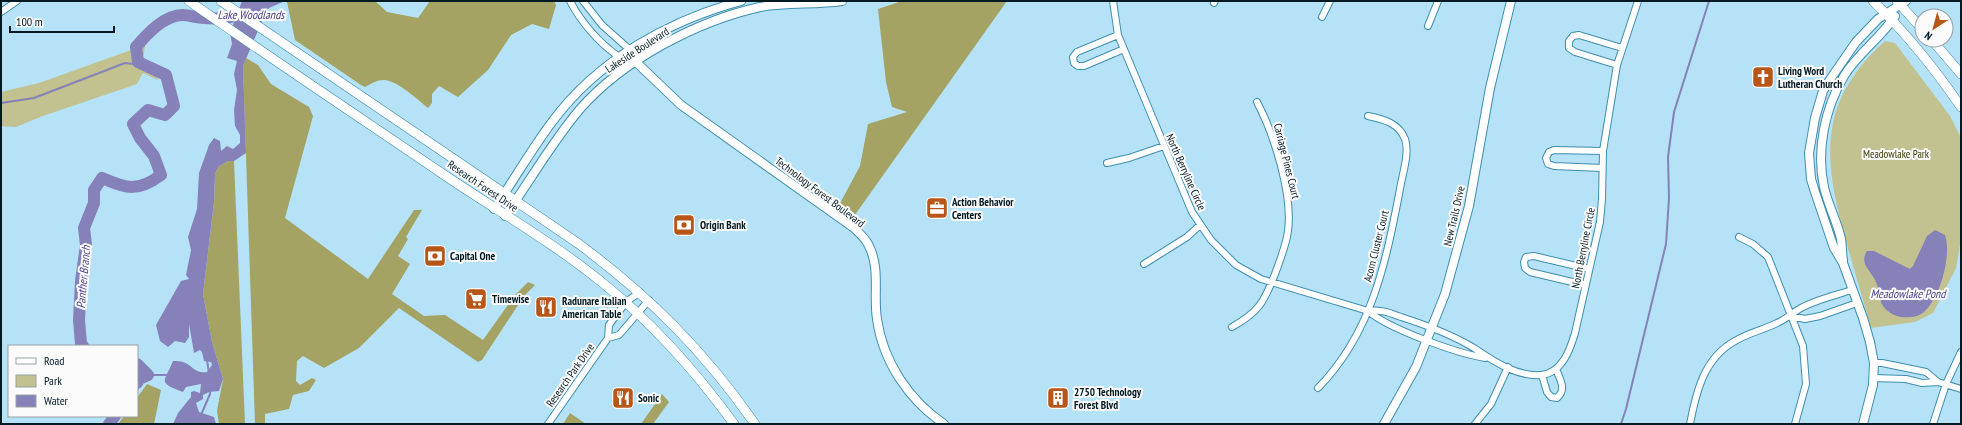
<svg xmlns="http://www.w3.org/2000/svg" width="1962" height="425" font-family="'PT Sans Narrow',sans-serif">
<rect width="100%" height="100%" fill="#b5e2f7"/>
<path fill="#c2c190" d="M 142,37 L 146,39 L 143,60 L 159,70 L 155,73 L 158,80 L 143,73 L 137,84 L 40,117 L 16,127 L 1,126 L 1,92 L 39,83 L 131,50 Z
M 1885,41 L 1895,43 L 1950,116 L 1961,138 L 1961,239 L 1956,268 L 1933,313 L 1915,322 L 1871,328 C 1863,299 1854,270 1846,241 C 1823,159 1817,102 1885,41 Z"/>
<path fill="#a4a364" d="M 288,1 L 375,1 L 387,12 L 418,18 L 430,1 L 554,1 L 556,5 L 549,29 L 532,24 L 511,35 L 488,70 L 458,97 L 439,86 L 432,94 L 432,103 L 428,108 C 418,100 396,79 383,80 C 376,80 371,84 365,87 L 361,85 L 295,40 L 287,2 Z
M 902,1 L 1007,1 L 852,219 L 838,207 L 860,166 L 868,124 L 907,112 L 892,107 L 886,82 L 878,9 Z
M 246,58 L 258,65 L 271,84 L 309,107 L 313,116 L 285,218 L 368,279 L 414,210 L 422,210 L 406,237 L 408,239 L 398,256 L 410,264 L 392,294 L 424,316 L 445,315 L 483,340 L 515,295 L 528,282 L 535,285 L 524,296 L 482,360 L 478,362 L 399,308 L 359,348 L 324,368 L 303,356 L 297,361 L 296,381 L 300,385 L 312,378 L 316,380 L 309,391 L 293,395 L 289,409 L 265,414 L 265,424 L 255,424 L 243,66 Z
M 228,161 L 234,161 L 245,424 L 219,424 L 217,411 L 223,379 L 212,342 L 203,294 L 214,202 L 215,174 L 218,167 Z
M 147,384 L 161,390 L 154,424 L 118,424 L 124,416 L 137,416 L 137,398 Z
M 662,394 L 669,402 L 653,424 L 641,424 Z
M 570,413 L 586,424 L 563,424 Z"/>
<path fill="#8682b9" d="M 242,1 L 285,1 L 269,8 L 265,14 L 243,66 L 246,153 L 234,161 L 228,161 L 218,167 L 215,174 L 214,202 L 203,294 L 212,342 L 223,379 L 219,391 L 209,392 L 203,395 L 203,399 L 196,403 L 199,412 L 214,417 L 216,424 L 173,424 L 178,413 L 191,397 L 191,392 L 194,391 L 200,393 L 201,384 L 186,387 L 183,392 C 157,382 164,383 173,361 C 175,361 180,361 183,362 C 193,365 194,374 207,372 L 212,365 L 211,362 L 204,361 L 202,352 L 200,350 L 194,353 L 189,324 L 189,337 L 185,343 L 175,341 L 168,347 L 160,341 L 156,325 L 181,281 L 189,279 L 186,275 L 191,250 L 188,237 L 197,209 L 199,173 L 209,145 L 214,138 L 220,141 L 221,151 L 227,146 L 233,149 L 240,143 L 240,135 L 235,126 L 234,110 L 237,90 L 234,74 L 237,61 L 227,58 L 232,44 L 230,33 Z
M 1935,230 L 1945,235 C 1952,255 1940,298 1924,312 C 1918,317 1909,318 1901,317 C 1895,316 1887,312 1883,306 C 1878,299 1880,288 1875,280 C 1870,270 1859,263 1867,251 L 1874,251 L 1910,269 L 1913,266 L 1927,236 Z"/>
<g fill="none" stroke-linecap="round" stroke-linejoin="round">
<path stroke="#8682b9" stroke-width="2" d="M 1,103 L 34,98 L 125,63 L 133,64 L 138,62
M 207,360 L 209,373
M 148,375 L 167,375
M 201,415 L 210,394 L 210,389
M 1621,424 L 1626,409 L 1666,244 L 1669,198 L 1668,157 L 1674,112 L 1709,1"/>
<path stroke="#8682b9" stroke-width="12" d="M 83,346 L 81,344 L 79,320 L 81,281 L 86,245 L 84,228 L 94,203 L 94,190 L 102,178 C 127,189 138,192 161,175 L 154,156 L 140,138 L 133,124 L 148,110 L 165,115 L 174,106 L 166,75 L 138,62 L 136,47 C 147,34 164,15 183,15 C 189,15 197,18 204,18 C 230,20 246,15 267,1
M 137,364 L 148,375 L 139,379 L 137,383
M 109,424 L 115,416"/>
<g stroke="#3e8eae" stroke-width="8">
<path id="minor" d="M 570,1 C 581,22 599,43 618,56 C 623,59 631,60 636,62
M 583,1 L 602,25 L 629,49 L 636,62
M 1113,1 L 1118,35 L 1192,212 L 1211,240 L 1236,265 L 1261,279 L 1368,311 C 1372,311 1376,310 1380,311 C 1387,311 1394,315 1401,317 C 1426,325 1451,334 1474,348 C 1493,361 1517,377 1541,375 C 1562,373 1570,350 1575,333 L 1600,222 L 1602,199 L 1603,151 L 1617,65 L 1638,1
M 1214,3 L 1215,1
M 1,12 L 17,1
M 1322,17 L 1330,1
M 1428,26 L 1438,1
M 1118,35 L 1077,52 L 1073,57 L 1074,63 L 1078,66 L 1084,66 L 1124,49
M 1617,65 L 1575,52 L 1569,48 L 1569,41 L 1573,36 L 1579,35 L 1622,48
M 1107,163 L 1129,158 L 1164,146
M 1602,168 L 1554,166 L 1548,164 L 1546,158 L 1549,152 L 1554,150 L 1603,151
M 1739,237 L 1753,244 L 1768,257 L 1803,346 L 1806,384 L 1795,424
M 1144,264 L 1187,237 L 1200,225
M 1585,285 L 1530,272 L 1525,268 L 1524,262 L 1526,257 L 1534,256 L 1589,269
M 1368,311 C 1389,329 1456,353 1485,358
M 1791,316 L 1805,319 L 1820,316 L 1857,303
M 1232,327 C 1259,312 1264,302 1275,274 C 1280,260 1286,246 1288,231 C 1293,195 1274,134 1257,102
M 608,338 L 619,335 L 649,300
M 1874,363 L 1882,363 L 1926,372 L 1938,382
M 1542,375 L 1547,392 L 1551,397 L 1557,398 C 1567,389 1560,380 1556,369
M 1873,378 L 1906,379 L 1922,383 L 1938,382 L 1961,389
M 1318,388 C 1372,333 1386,262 1400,189 C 1402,175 1410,153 1405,139 C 1399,123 1383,119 1368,116
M 548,424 L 608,338 L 609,325 L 626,302 L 640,292
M 1475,424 L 1491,404 L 1508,367
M 1690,424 C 1696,392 1704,358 1735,341 C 1748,333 1763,330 1777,323 C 1787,319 1794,311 1803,307 C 1818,299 1836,295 1852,290
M 1933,424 L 1946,384 L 1961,352"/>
</g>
<g stroke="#3e8eae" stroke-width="10">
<path id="tertiary" d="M 636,62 L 681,105 L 854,228 C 859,233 865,238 868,244 C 881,268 873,294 877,319 C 883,362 909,400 944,424
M 494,209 C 514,180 531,150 552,122 C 598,60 668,21 741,1
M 505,216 C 530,181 552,142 580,109 C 623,60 697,21 760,7 C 787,2 815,5 842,1
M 1843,260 C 1842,254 1842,246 1841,239 C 1837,221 1828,205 1824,187 C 1816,150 1825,108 1844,76 C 1858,53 1881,38 1895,16
M 1384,424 L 1416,367 L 1445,294 L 1469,206 L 1490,88 L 1511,1
M 1863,424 L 1873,385 L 1874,363 L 1870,342 L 1863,318 L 1843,263 L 1834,248 L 1815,192 L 1811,179 L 1809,153 L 1815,118 L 1823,91 L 1831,78 L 1856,42 L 1878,19 L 1906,1"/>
</g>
<g stroke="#3e8eae" stroke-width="10">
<path id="secondary" d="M 189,1 C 272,59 356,115 440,172 C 494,209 553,242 604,284 C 654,324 696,372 734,424
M 221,1 L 579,244 C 650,297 704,351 755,424
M 1873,1 C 1906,33 1935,69 1961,107
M 1897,1 L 1922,29
M 1932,40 L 1961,74"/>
</g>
<use href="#minor" stroke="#fff" stroke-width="6"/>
<use href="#tertiary" stroke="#fff" stroke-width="8"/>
<use href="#secondary" stroke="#fff" stroke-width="9"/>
</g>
<defs>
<g id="church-square" transform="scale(1.15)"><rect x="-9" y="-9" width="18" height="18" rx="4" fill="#b85619" stroke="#fbfbfb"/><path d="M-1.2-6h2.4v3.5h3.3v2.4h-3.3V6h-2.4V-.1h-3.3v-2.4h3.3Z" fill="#fff"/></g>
<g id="office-square" transform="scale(1.15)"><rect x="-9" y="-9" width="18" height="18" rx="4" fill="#b85619" stroke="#fbfbfb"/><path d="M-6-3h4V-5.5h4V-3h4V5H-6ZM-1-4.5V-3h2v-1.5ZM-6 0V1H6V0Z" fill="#fff"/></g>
<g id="bank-square" transform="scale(1.15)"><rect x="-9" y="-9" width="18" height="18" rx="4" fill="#b85619" stroke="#fbfbfb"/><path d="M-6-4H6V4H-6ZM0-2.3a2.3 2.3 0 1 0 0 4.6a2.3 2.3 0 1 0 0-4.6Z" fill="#fff"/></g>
<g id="supermarket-square" transform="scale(1.15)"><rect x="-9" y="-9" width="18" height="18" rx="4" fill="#b85619" stroke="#fbfbfb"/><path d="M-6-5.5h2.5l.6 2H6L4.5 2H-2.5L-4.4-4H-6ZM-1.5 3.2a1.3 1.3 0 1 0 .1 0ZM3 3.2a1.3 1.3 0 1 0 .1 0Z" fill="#fff"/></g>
<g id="restaurant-square" transform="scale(1.15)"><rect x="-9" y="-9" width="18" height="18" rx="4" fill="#b85619" stroke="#fbfbfb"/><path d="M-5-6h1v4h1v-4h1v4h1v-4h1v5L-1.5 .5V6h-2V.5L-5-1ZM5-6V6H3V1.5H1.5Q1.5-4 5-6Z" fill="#fff"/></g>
<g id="building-square" transform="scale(1.15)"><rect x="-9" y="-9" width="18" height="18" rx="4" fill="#b85619" stroke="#fbfbfb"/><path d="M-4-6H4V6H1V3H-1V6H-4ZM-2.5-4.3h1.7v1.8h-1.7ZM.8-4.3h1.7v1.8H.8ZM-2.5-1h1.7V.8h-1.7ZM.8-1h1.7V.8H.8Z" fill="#fff"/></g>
</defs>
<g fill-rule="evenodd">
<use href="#church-square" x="1763" y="77"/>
<use href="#office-square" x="937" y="208"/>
<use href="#bank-square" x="684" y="225"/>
<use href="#bank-square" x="435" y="256"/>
<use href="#supermarket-square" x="476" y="299"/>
<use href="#restaurant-square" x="546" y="307"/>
<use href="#restaurant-square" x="623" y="398"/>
<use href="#building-square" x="1058" y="398"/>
</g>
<g text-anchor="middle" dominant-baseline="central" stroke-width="4" stroke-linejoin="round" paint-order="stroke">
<g font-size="11" fill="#011922" stroke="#fbfbfb">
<text transform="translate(637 50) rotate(-33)">Lakeside Boulevard</text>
<text transform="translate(1287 161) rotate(76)">Carriage Pines Court</text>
<text transform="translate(1186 172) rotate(66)">North Berryline Circle</text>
<text transform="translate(483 186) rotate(34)">Research Forest Drive</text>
<text transform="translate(820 192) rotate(37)">Technology Forest Boulevard</text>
<text transform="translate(1454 216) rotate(-77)">New Trails Drive</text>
<text transform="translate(1376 246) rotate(-76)">Acorn Cluster Court</text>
<text transform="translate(1583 248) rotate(-79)">North Berryline Circle</text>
<text transform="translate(570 375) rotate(-55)">Research Park Drive</text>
</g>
<g font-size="11" font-weight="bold" fill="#011922" stroke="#fbfbfb" text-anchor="start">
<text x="1778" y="71">Living Word<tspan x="1778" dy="13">Lutheran Church</tspan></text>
<text x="952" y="202">Action Behavior<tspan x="952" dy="13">Centers</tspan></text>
<text x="700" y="225">Origin Bank</text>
<text x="450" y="256">Capital One</text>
<text x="492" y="299">Timewise</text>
<text x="562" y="301">Radunare Italian<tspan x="562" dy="13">American Table</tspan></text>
<text x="1074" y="392">2750 Technology<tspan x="1074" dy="13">Forest Blvd</tspan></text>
<text x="638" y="398">Sonic</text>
</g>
<g font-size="11" fill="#3b3905" stroke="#fbfbfb">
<text x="1896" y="154">Meadowlake Park</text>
</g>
<g font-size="12" font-style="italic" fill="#50458c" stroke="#fbfbfb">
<text x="251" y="14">Lake Woodlands</text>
<text transform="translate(83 277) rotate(-85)">Panther Branch</text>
<text x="1908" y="293">Meadowlake Pond</text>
</g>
</g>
<rect width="1962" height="425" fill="none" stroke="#011922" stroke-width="4"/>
<rect x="8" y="345" width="130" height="72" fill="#fbfbfb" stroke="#97a1a4"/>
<rect x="16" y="358" width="20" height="6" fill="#ffffff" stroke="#97a1a4"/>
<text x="44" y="365" font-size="12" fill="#011922">Road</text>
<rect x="16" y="375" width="20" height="12" fill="#c2c190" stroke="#97a1a4"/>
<text x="44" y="385" font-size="12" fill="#011922">Park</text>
<rect x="16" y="395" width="20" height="12" fill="#8682b9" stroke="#97a1a4"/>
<text x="44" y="405" font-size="12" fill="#011922">Water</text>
<g transform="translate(1934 28) rotate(216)"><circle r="19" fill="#fbfbfb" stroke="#97a1a4"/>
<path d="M0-3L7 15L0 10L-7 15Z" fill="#b85619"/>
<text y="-6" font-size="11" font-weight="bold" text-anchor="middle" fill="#011922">N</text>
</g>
<path d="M10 26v6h104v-6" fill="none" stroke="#011922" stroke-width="2"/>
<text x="16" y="26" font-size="12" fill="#011922" stroke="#fbfbfb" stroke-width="3" paint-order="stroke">100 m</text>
</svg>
